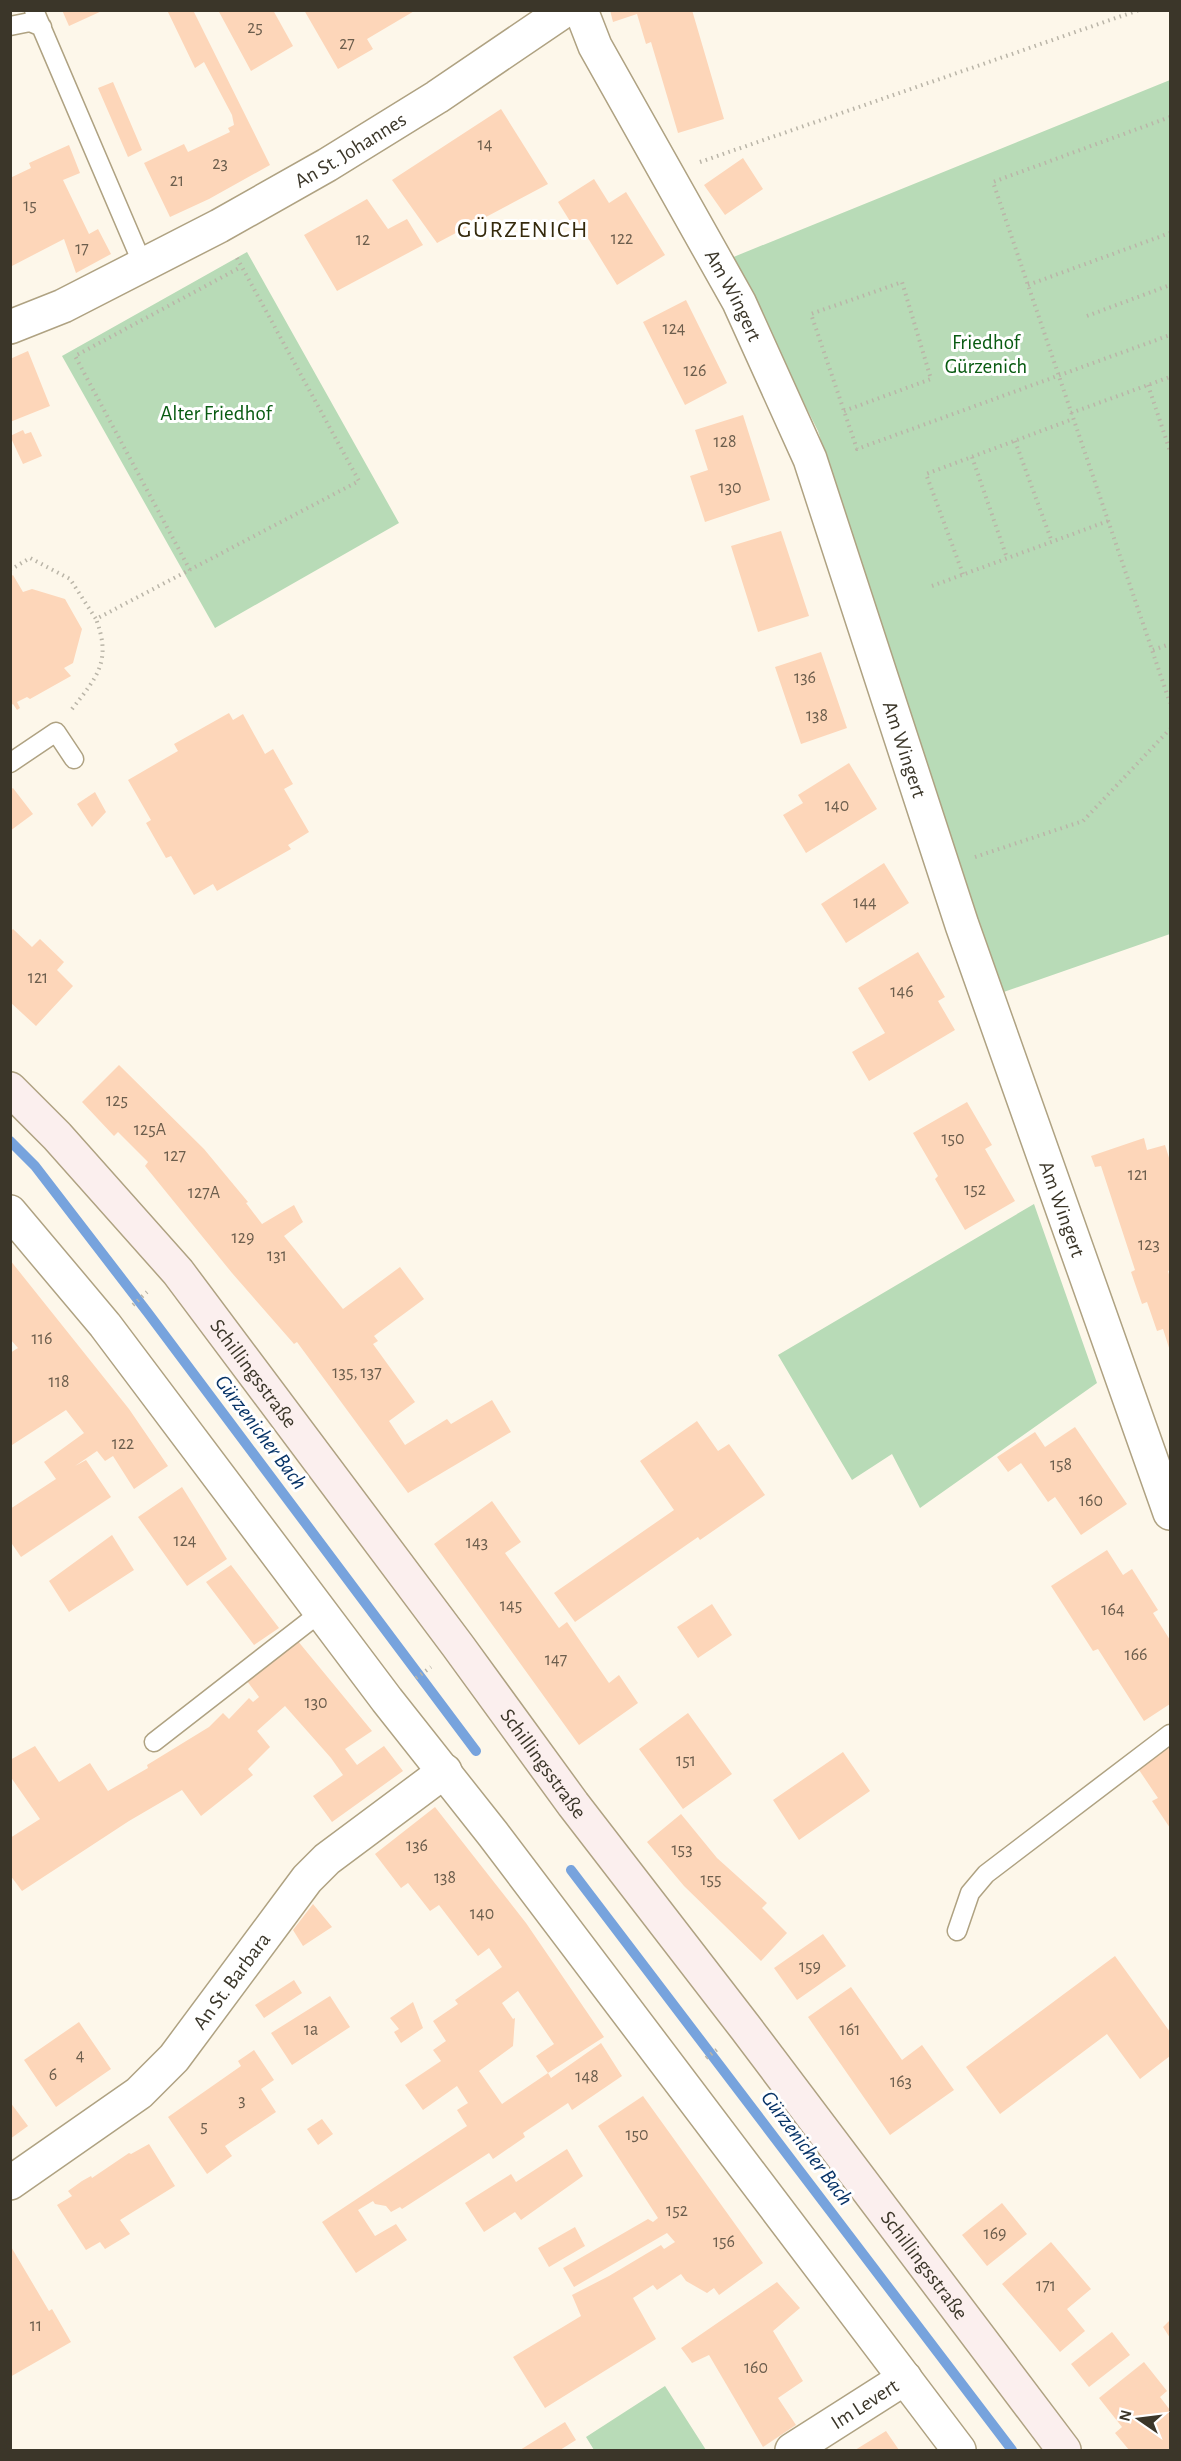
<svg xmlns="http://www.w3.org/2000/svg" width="1181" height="2461" font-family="'Alegreya Sans',sans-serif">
<rect width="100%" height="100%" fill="#fdf7ea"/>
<path fill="#b8dbb7" d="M 1170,80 L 1170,934 L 995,995 L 818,431 L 731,258 Z
M 247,252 L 399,523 L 215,628 L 62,356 Z
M 1034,1204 L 1097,1383 L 920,1508 L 892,1454 L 852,1480 L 778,1355 Z
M 665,2386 L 706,2450 L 594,2450 L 586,2437 Z"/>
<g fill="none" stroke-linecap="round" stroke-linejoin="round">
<path stroke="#77a3dd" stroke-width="10" d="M 10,1141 L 35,1166 L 148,1313 L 476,1751
M 571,1870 L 1012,2450"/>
</g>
<path fill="#fdd6b9" d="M 62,10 L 104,10 L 69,26 Z
M 167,10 L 193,10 L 270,165 L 209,199 L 170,217 L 144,163 L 184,144 L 188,152 L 230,132 L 228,128 L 234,125 L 232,115 L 204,62 L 195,68 Z
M 218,10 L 273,10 L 293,46 L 251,71 Z
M 304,10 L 416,10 L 367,39 L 373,49 L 338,69 Z
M 610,10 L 692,10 L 724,119 L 678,133 L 651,42 L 646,44 L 637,14 L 613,22 Z
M 113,82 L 142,150 L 128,157 L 98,88 Z
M 501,109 L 548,184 L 437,243 L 392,180 Z
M 69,145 L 80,173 L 63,180 L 89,234 L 98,229 L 111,254 L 76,273 L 64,239 L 10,267 L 10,178 L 31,168 L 29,163 Z
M 743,158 L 763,189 L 725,215 L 704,185 Z
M 594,179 L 609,203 L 626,192 L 665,255 L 617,285 L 578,222 L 573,226 L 558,202 Z
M 367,199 L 388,229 L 407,219 L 423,245 L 337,291 L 304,235 Z
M 686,300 L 727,383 L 685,405 L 643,322 Z
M 28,351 L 50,406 L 10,422 L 10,359 Z
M 743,415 L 770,500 L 705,522 L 690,476 L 708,470 L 695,430 Z
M 23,430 L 25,434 L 31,432 L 42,456 L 23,464 L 10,436 Z
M 781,531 L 809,616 L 758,632 L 731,546 Z
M 13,575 L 23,592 L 32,589 L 65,599 L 82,629 L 73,663 L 64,668 L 71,676 L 30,699 L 27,697 L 17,702 L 20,708 L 17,710 L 13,704 L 10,706 L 10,577 Z
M 821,652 L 847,728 L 801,744 L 775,667 Z
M 229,713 L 233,720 L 243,714 L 265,754 L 273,749 L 293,784 L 284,789 L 309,832 L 288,845 L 291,849 L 217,891 L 213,884 L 194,895 L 171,856 L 166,858 L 146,823 L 151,820 L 128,780 L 178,751 L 174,744 Z
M 849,763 L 877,809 L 806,853 L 783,815 L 803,803 L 798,795 Z
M 13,788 L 33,814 L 10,831 L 10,790 Z
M 95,792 L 106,812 L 92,827 L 77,804 Z
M 884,863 L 909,903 L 846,943 L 821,904 Z
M 13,929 L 32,947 L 40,939 L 64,962 L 57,970 L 73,986 L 36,1026 L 10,1002 L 10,932 Z
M 918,952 L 945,997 L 938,1001 L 955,1030 L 869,1081 L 852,1052 L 885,1033 L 858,988 Z
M 119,1065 L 204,1149 L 248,1202 L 246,1203 L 262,1224 L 294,1205 L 303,1222 L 284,1236 L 343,1309 L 400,1267 L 424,1299 L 374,1336 L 378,1341 L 373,1344 L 415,1402 L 389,1421 L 405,1445 L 447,1419 L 451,1424 L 492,1400 L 511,1432 L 408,1493 L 297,1342 L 294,1344 L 232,1273 L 145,1166 L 148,1162 L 118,1132 L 114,1136 L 82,1102 Z
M 967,1102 L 992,1145 L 985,1149 L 1015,1201 L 965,1230 L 935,1179 L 938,1176 L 913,1133 Z
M 1144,1138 L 1147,1150 L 1165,1145 L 1170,1161 L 1170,1270 L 1168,1271 L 1170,1278 L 1170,1351 L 1163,1329 L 1157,1331 L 1147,1302 L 1142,1304 L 1131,1272 L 1135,1270 L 1101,1166 L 1095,1167 L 1091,1156 Z
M 10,1260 L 129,1409 L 168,1466 L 134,1489 L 113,1456 L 105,1461 L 97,1451 L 75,1466 L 86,1460 L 111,1497 L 21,1557 L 10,1541 L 10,1509 L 56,1479 L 44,1462 L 84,1433 L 66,1410 L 12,1445 L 10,1443 L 10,1353 L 18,1348 L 10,1339 Z
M 697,1421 L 718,1451 L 729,1444 L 765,1495 L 700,1540 L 698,1537 L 575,1622 L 554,1593 L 674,1510 L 640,1461 Z
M 1075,1427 L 1127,1504 L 1081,1535 L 1055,1497 L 1048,1502 L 1021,1463 L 1008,1472 L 997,1457 L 1035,1432 L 1045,1447 Z
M 182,1487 L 227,1559 L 187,1586 L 138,1517 Z
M 492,1501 L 521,1542 L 505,1553 L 559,1628 L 567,1622 L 609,1683 L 619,1675 L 638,1703 L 579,1745 L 434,1544 Z
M 112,1535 L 134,1570 L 69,1612 L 49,1581 Z
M 1107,1550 L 1123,1575 L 1132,1569 L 1158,1610 L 1153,1613 L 1170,1640 L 1170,1704 L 1144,1721 L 1098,1649 L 1093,1651 L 1051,1586 Z
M 231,1565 L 279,1628 L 254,1645 L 206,1582 Z
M 712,1604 L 732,1635 L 698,1658 L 677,1627 Z
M 297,1640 L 372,1731 L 345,1749 L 357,1765 L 384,1746 L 403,1771 L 332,1822 L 313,1796 L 343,1775 L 331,1758 L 285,1706 L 257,1731 L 270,1747 L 248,1769 L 253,1775 L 201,1816 L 182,1790 L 129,1821 L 22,1891 L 10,1875 L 10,1838 L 40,1819 L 10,1776 L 10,1760 L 35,1746 L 59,1782 L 90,1763 L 108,1791 L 148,1768 L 147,1765 L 209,1727 L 223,1713 L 229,1719 L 249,1698 L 253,1702 L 259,1697 L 247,1681 Z
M 688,1713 L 732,1774 L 683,1809 L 639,1749 Z
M 1170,1741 L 1170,1828 L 1152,1801 L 1158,1798 L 1139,1770 L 1135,1772 L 1134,1769 Z
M 843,1752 L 870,1791 L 799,1840 L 773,1800 Z
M 435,1807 L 526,1923 L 604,2037 L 548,2073 L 536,2056 L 554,2044 L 518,1991 L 502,2003 L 513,2019 L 515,2018 L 513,2046 L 479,2071 L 502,2104 L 548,2073 L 551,2078 L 601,2043 L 622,2076 L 572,2110 L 568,2103 L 523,2133 L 525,2137 L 493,2159 L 489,2153 L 402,2209 L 400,2207 L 391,2212 L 386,2206 L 375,2204 L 373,2201 L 358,2210 L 375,2236 L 396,2224 L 407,2240 L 356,2273 L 322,2222 L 467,2126 L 457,2110 L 468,2103 L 457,2086 L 423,2110 L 405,2085 L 441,2061 L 433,2050 L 446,2041 L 433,2021 L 458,2004 L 455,2000 L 502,1967 L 489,1948 L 478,1956 L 439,1905 L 430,1911 L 408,1883 L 401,1888 L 375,1854 Z
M 681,1814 L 717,1858 L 767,1903 L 762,1908 L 787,1933 L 761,1961 L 684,1886 L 647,1842 Z
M 313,1904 L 332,1927 L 303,1946 L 293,1930 Z
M 823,1934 L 846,1966 L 797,2000 L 774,1968 Z
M 1115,1956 L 1170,2032 L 1170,2056 L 1140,2079 L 1107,2034 L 1000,2114 L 966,2067 Z
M 294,1980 L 302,1993 L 264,2018 L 255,2005 Z
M 851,1987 L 902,2060 L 922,2045 L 954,2090 L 890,2135 L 808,2017 Z
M 330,1996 L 350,2027 L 292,2065 L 271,2033 Z
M 413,2002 L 423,2028 L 401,2043 L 394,2032 L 399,2029 L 390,2018 Z
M 79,2022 L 111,2069 L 56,2107 L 24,2060 Z
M 254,2050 L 274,2080 L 261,2089 L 276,2112 L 225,2146 L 232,2156 L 207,2174 L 168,2117 L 241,2066 L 238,2061 Z
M 643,2096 L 763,2263 L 719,2295 L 714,2288 L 707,2293 L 686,2281 L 681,2274 L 657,2290 L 653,2285 L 633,2298 L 656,2339 L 545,2408 L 513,2357 L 581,2316 L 572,2295 L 609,2276 L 661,2245 L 664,2249 L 675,2242 L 667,2233 L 574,2287 L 563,2268 L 648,2219 L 653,2222 L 658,2218 L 598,2126 Z
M 10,2102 L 28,2126 L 10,2139 Z
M 322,2119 L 333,2134 L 318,2145 L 307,2129 Z
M 149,2144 L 175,2186 L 120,2220 L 130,2234 L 105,2249 L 100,2242 L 86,2250 L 57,2205 L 72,2196 L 68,2191 L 82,2181 L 91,2176 L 92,2178 L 129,2153 L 131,2154 Z
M 567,2149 L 583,2176 L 521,2220 L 515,2212 L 484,2232 L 465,2203 L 511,2174 L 516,2182 Z
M 1002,2203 L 1027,2234 L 987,2266 L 962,2235 Z
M 575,2227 L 585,2246 L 549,2267 L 538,2248 Z
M 1051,2242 L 1091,2289 L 1067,2309 L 1085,2331 L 1060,2352 L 1002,2284 Z
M 10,2245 L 49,2311 L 52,2309 L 71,2342 L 10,2377 Z
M 777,2282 L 800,2308 L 773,2331 L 803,2381 L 778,2398 L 796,2425 L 763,2447 L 709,2355 L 692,2363 L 681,2348 Z
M 1170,2320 L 1170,2338 L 1163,2327 Z
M 1112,2332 L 1130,2355 L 1089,2387 L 1071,2364 Z
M 1144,2362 L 1167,2391 L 1160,2397 L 1170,2410 L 1170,2450 L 1129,2450 L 1115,2433 L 1122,2427 L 1099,2398 Z
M 565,2422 L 576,2440 L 560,2450 L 520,2450 Z
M 886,2431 L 899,2450 L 855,2450 Z"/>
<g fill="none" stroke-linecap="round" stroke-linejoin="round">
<g stroke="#afa282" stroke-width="21">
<path id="lane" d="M 34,10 L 143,265
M 10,26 L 30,22 L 42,27
M 10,763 L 56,732 L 74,759
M 154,1742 L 321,1612
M 957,1931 L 970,1893 L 986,1874 L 1170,1734"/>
</g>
<g stroke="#afa282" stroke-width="36">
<g id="street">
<path id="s1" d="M 581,10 L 595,46 L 739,302 L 810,459 L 962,925 L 1170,1513"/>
<path id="s2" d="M 10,327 L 63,306 L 219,226 L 327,165 L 437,97 L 565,10"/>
<path d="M 10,1212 L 105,1325 L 387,1700 L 493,1834 L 959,2450"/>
<path id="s3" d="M 10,2183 L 139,2093 L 174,2058 L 307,1879 L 327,1859 L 445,1771"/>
<path id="s4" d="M 792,2450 L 905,2378"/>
</g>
</g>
<g stroke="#afa282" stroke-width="36">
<g id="secondary">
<path id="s5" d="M 10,1089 L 57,1136 L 178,1272 L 458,1646 L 573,1804 L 745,2027 L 1064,2450"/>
</g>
</g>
<path stroke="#bab5a8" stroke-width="4" stroke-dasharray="1.5 4.5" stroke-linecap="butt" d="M 1170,117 L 993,182 L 1170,703
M 700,162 L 1139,10
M 1028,285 L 1170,233
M 1087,316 L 1170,285
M 1148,385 L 1170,451
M 844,411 L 931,379 L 902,282 L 811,314 L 857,449 L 1170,335
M 1071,413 L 1170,377
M 1015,441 L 1052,542
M 972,457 L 1007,558
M 10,570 L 30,558 L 70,579 L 96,619 L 359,481 L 237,258
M 190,570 L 75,356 L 241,267
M 963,574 L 926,474 L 1073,419
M 932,586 L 1108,521
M 1153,650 L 1170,644
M 72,709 C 97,677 112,661 96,619
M 975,857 L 1083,821 L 1170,729
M 133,1305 L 147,1292
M 416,1678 L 431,1667
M 706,2058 L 719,2048"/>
<use href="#lane" stroke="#fff" stroke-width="18"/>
<use href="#street" stroke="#fff" stroke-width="33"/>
<use href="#secondary" stroke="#fbefee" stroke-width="33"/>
</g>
<g text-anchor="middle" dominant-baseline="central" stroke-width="6" stroke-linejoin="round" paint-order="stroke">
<g font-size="18" fill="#6c5e4d">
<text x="255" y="28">25</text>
<text x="347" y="44">27</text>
<text x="485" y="145">14</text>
<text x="220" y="164">23</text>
<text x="177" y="181">21</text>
<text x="30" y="206">15</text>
<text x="622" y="239">122</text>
<text x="363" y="240">12</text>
<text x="82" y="249">17</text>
<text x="674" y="329">124</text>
<text x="695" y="371">126</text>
<text x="725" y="442">128</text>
<text x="730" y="488">130</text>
<text x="805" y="678">136</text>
<text x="817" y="716">138</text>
<text x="837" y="806">140</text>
<text x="865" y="903">144</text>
<text x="38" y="978">121</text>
<text x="902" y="992">146</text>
<text x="117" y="1101">125</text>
<text x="150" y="1130">125A</text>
<text x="953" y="1139">150</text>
<text x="175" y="1156">127</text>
<text x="1138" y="1175">121</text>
<text x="975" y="1190">152</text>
<text x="204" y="1193">127A</text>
<text x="243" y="1238">129</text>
<text x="1149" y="1245">123</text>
<text x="277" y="1256">131</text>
<text x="42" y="1339">116</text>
<text x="357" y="1373">135, 137</text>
<text x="59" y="1382">118</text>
<text x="123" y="1444">122</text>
<text x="1061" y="1465">158</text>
<text x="1091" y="1501">160</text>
<text x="185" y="1541">124</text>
<text x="477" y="1543">143</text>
<text x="511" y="1606">145</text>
<text x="1113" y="1610">164</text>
<text x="1136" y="1655">166</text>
<text x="556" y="1660">147</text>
<text x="316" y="1703">130</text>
<text x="686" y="1761">151</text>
<text x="417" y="1846">136</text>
<text x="682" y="1850">153</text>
<text x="445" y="1878">138</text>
<text x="711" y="1880">155</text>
<text x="482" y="1914">140</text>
<text x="810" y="1967">159</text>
<text x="311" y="2030">1a</text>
<text x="850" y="2030">161</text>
<text x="80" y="2056">4</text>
<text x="53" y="2075">6</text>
<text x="587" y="2077">148</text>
<text x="901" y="2082">163</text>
<text x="242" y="2101">3</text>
<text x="204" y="2127">5</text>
<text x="637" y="2135">150</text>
<text x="677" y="2211">152</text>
<text x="995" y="2234">169</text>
<text x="724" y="2242">156</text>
<text x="1046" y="2286">171</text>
<text x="36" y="2326">11</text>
<text x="756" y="2368">160</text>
</g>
<g font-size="21" fill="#3b3629" stroke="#fff">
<text stroke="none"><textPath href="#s2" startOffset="384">An St. Johannes</textPath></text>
<text stroke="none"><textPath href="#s1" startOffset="324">Am Wingert</textPath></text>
<text stroke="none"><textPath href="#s1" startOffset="810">Am Wingert</textPath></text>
<text stroke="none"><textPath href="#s1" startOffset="1296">Am Wingert</textPath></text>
<text stroke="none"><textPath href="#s5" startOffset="375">Schillingsstraße</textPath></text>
<text stroke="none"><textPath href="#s5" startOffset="861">Schillingsstraße</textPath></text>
<text stroke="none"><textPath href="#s3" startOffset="303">An St. Barbara</textPath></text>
<text stroke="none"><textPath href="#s5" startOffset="1491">Schillingsstraße</textPath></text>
<text stroke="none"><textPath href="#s4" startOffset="86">Im Levert</textPath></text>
</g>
<g font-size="21" fill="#095b12" stroke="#fff">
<text x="986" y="342">Friedhof<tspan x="986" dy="24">Gürzenich</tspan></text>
<text x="216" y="413">Alter Friedhof</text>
</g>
<g font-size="22" font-style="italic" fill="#073367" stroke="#fff">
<text transform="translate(261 1432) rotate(53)">Gürzenicher Bach</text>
<text transform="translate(807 2148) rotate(53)">Gürzenicher Bach</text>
</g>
<g font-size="24" letter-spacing="1.5" fill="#34290c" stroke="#fff">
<text x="523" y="230">GÜRZENICH</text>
</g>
</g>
<rect width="1181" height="2461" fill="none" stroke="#3b3629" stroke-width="24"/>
<g transform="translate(1139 2419) rotate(284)" stroke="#ffffff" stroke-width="4.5" paint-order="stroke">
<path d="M0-4.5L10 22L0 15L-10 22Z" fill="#3b3629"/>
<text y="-9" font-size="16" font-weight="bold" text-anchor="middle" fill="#3b3629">N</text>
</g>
</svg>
